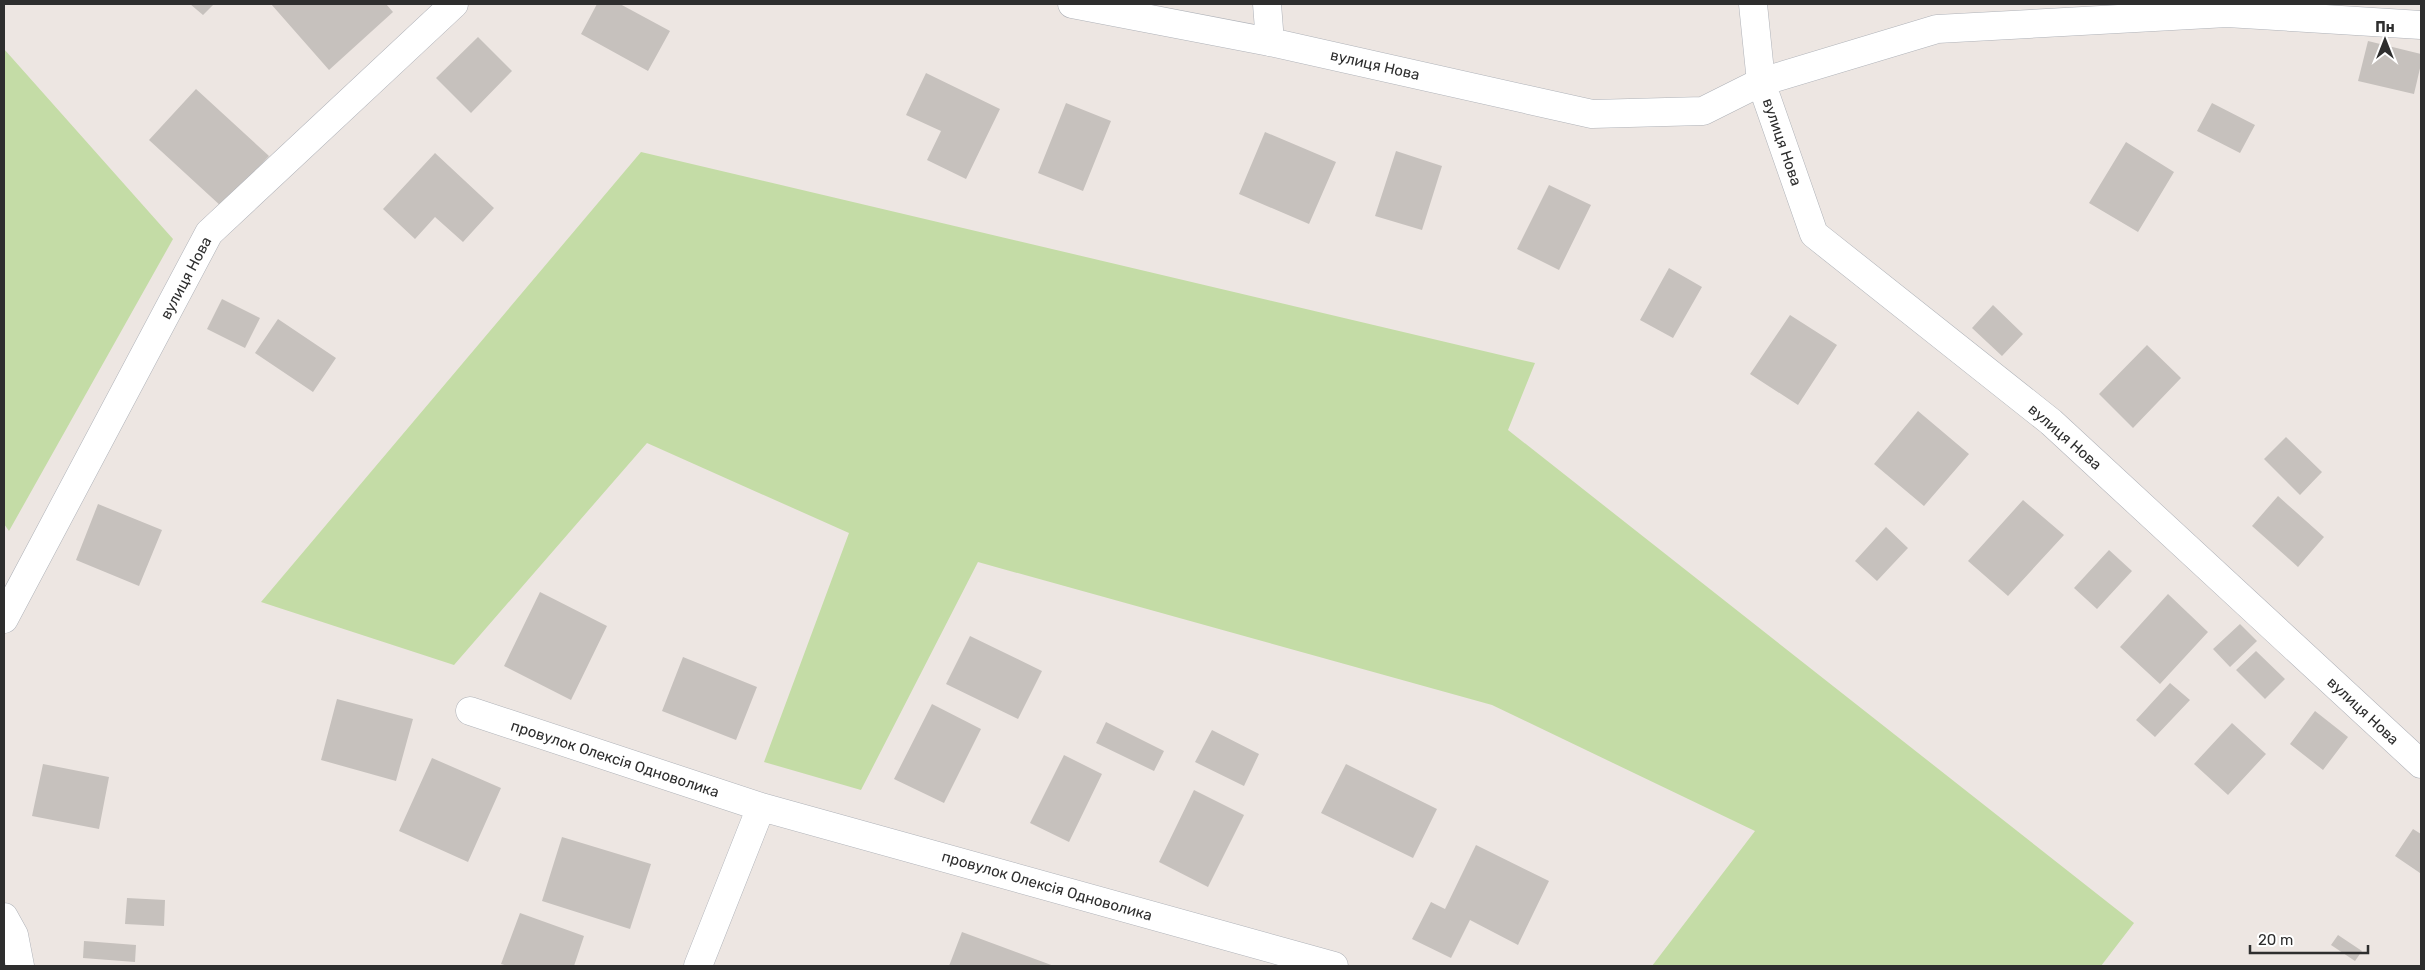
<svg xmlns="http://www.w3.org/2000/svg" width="2425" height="970" font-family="Rubik,sans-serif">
<rect width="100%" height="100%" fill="#ede6e2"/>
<path fill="#c4dca6" d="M 4,49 L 173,239 L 9,531 L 4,524 Z
M 641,152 L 1535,363 L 1508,430 L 2134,923 L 2101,966 L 1652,966 L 1755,831 L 1492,705 L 978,562 L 861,790 L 764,762 L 849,533 L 647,443 L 454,665 L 261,602 Z"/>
<path fill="#c6c1bd" d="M 190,4 L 214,4 L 203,15 Z
M 271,4 L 386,4 L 393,12 L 329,70 Z
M 597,4 L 620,4 L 670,31 L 648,71 L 581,34 Z
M 478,37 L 512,71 L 471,113 L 436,78 Z
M 2368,41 L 2421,54 L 2421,64 L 2414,94 L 2358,81 Z
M 926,73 L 1000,109 L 966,179 L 927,160 L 941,131 L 906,115 Z
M 196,89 L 269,156 L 222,207 L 149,140 Z
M 1066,103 L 1111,121 L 1083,191 L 1038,173 Z
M 2212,103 L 2255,125 L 2240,153 L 2197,131 Z
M 1265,132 L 1336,162 L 1309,224 L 1239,194 Z
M 2126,142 L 2174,172 L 2138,232 L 2089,203 Z
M 1396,151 L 1442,166 L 1422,230 L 1375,216 Z
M 435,153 L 494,208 L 463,242 L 435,217 L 415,239 L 383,209 Z
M 1549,185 L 1591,205 L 1559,270 L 1517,249 Z
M 1669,268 L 1702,287 L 1673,338 L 1640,320 Z
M 222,299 L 260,318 L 245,348 L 207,329 Z
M 1993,305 L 2023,334 L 2002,356 L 1972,328 Z
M 1790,315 L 1837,345 L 1798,405 L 1750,374 Z
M 278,319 L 336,358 L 313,392 L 255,353 Z
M 2147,345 L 2181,378 L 2133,428 L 2099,394 Z
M 1918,411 L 1969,454 L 1924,506 L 1874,464 Z
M 2286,437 L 2322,472 L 2300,495 L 2264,459 Z
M 2278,496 L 2324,537 L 2298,567 L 2252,526 Z
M 2023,500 L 2064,535 L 2008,596 L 1968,561 Z
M 98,504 L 162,530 L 139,586 L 76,560 Z
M 1886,527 L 1908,548 L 1877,581 L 1855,561 Z
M 2109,550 L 2132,571 L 2097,609 L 2074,588 Z
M 540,592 L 607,626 L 571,700 L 504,666 Z
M 2168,594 L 2208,632 L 2160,684 L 2120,647 Z
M 2240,624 L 2257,641 L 2230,667 L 2213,649 Z
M 970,636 L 1042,671 L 1018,719 L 946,684 Z
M 2256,651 L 2285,679 L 2265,699 L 2236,670 Z
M 683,657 L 757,687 L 736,740 L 662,711 Z
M 2170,683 L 2190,700 L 2155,737 L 2136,720 Z
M 337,699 L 413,719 L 396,781 L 321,760 Z
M 932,704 L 981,729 L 944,803 L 894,779 Z
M 2315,711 L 2348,737 L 2323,770 L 2290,744 Z
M 1106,722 L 1164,751 L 1154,771 L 1096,743 Z
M 2232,723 L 2266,754 L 2228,795 L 2194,764 Z
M 1212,730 L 1259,754 L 1244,786 L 1195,762 Z
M 1064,755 L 1102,774 L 1069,842 L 1030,823 Z
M 432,758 L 501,788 L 468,862 L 399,831 Z
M 43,764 L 109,777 L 99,829 L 32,816 Z
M 1346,764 L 1437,809 L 1413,858 L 1321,813 Z
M 1194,790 L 1244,815 L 1208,887 L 1159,862 Z
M 2413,829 L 2421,834 L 2420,873 L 2395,856 Z
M 562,837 L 651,864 L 630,929 L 542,901 Z
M 1476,845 L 1549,881 L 1518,945 L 1470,920 L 1451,958 L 1412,939 L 1431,902 L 1445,909 Z
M 127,898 L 165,900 L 164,926 L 125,924 Z
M 520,913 L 584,936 L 574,966 L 508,966 L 501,964 Z
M 962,932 L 1054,966 L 949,966 Z
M 2338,935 L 2362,951 L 2355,961 L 2331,945 Z
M 84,941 L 136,945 L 135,962 L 83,958 Z"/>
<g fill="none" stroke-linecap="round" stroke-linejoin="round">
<g stroke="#afb2b8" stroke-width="29">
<path id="street" d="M 1072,4 L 1270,42 L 1592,114 L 1703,111 L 1761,82 L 1937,29 L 2227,13 L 2421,25
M 1267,4 L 1270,42
M 1753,4 L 1761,82 L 1814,234 L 2051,422 L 2421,764
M 4,619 L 209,233 L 454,4
M 470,711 L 761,807
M 4,917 L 14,935 L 20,966
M 698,966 L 761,807 L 1334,966"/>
</g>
<use href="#street" stroke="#fff" stroke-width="28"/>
</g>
<g text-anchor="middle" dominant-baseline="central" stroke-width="5" stroke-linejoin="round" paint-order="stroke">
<g font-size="15" fill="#2e2e2e" stroke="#fff">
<text transform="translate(1375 65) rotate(13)">вулиця Нова</text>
<text transform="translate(1782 142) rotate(71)">вулиця Нова</text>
<text transform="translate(186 278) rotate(-62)">вулиця Нова</text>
<text transform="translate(2065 437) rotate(41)">вулиця Нова</text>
<text transform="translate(2363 711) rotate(43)">вулиця Нова</text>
<text transform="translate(615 759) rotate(18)">провулок Олексія Одноволика</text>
<text transform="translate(1047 886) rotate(16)">провулок Олексія Одноволика</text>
</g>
</g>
<rect width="2425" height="970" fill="none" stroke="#2e2e2e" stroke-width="10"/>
<g transform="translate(2385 40)" stroke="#ffffff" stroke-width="4" paint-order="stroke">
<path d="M0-4L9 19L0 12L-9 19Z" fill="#2e2e2e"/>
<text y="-8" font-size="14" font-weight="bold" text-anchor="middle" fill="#2e2e2e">Пн</text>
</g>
<path d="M2250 945v8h118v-8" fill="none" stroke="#2e2e2e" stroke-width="2.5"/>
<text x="2258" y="945" font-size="15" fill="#2e2e2e" stroke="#ffffff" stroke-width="4" paint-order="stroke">20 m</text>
</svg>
